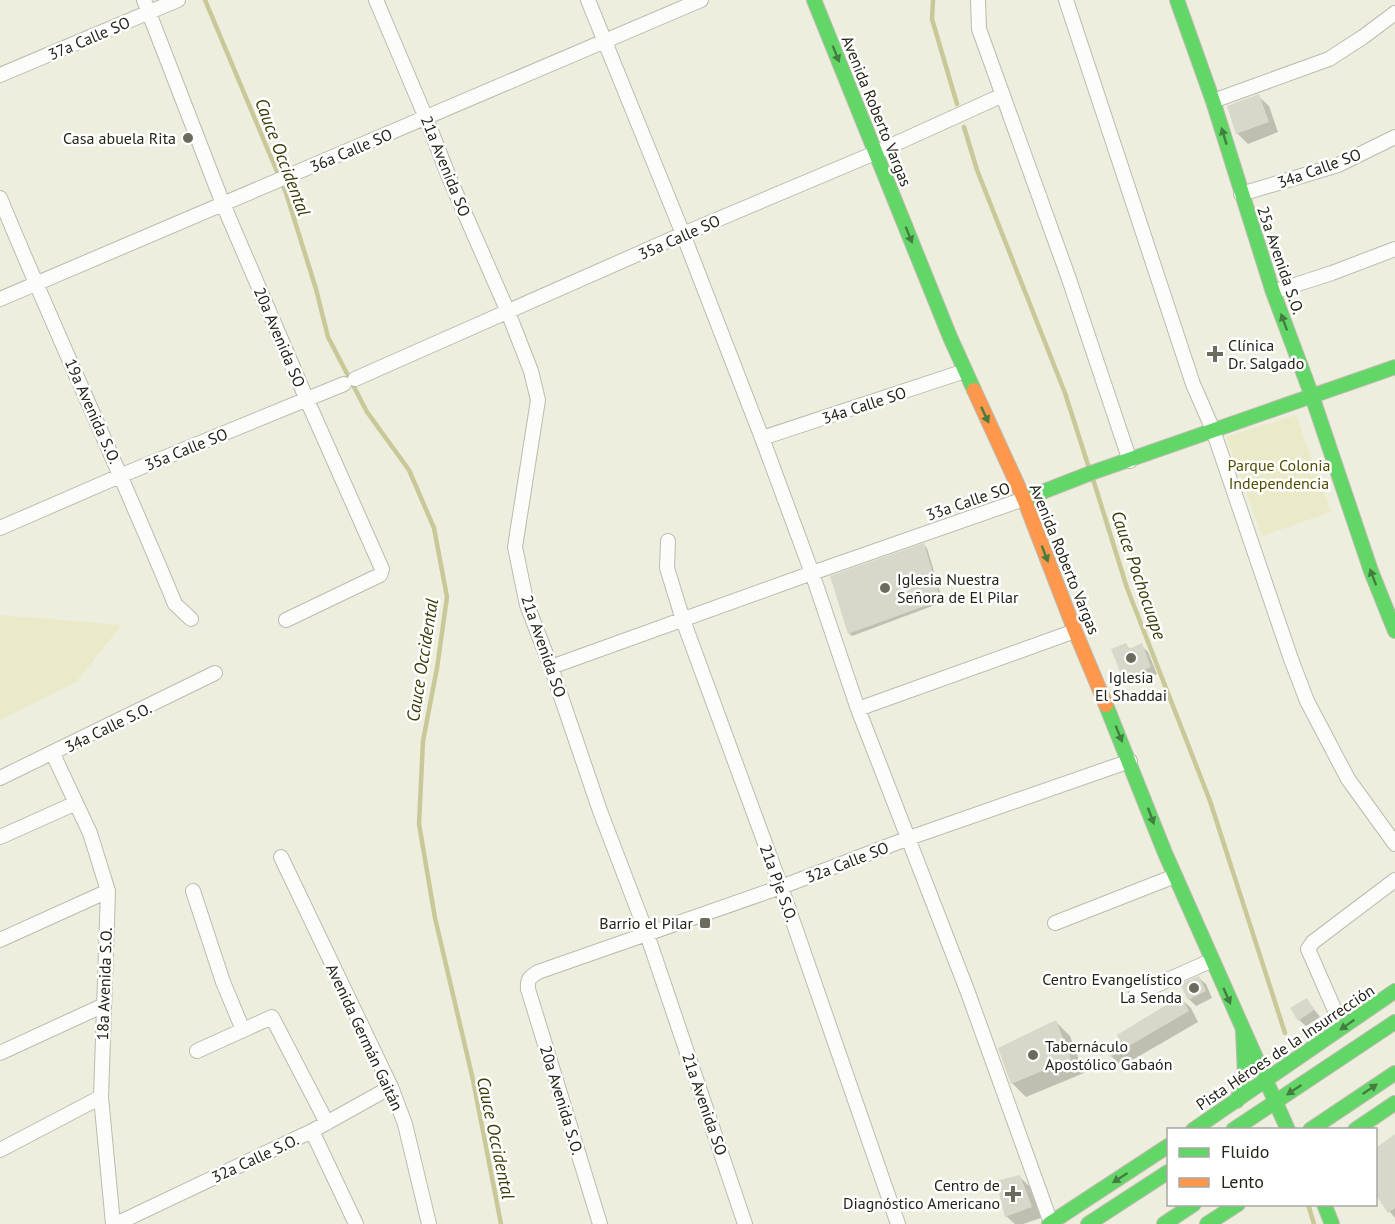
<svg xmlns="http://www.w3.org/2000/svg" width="1395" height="1224" font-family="'PT Sans',sans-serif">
<rect width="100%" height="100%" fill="#eeeede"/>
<path fill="#eaeac9" d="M 1296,415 L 1331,512 L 1262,536 L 1226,437 Z
M 0,615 L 122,625 L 76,682 L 0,720 Z"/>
<path fill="#0003" d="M 1258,96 L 1269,106 L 1278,132 L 1248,144 L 1237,133 Z
M 924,545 L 927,548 L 943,602 L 852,636 L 849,633 Z
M 1126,645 L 1131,650 L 1141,645 L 1148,652 L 1157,674 L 1131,685 L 1125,678 Z
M 1199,978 L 1206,984 L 1212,998 L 1196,1006 L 1189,999 Z
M 1180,998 L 1191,1008 L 1198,1022 L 1122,1066 L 1111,1056 L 1120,1040 Z
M 1307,1000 L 1320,1017 L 1306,1026 L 1299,1020 Z
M 1056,1022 L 1070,1036 L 1084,1073 L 1026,1097 L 1012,1083 Z
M 1395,1136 L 1395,1218 L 1376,1195 L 1376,1150 Z
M 1020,1177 L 1030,1187 L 1041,1218 L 1023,1224 L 1015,1224 L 1006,1216 Z"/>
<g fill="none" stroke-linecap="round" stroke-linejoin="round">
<path stroke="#c9c898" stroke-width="4.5" d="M 205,0 L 286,193 L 316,289 L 328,337 L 367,412 L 409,470 L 434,528 L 447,597 L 437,668 L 423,741 L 419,824 L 435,918 L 473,1080 L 501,1224
M 933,0 L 932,19 L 957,104
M 964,127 L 977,170 L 1065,393 L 1089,468
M 1093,479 L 1127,588 L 1210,801 L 1285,1033
M 1308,1204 L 1314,1224"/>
</g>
<path fill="#d7d7ca" d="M 1259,94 L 1269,122 L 1236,134 L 1227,106 Z
M 924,543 L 941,600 L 848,634 L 830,576 Z
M 1126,643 L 1129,649 L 1142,643 L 1151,667 L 1123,679 L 1111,649 Z
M 1199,976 L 1206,991 L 1188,1000 L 1180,984 Z
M 1181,996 L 1189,1011 L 1110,1057 L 1106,1044 L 1119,1039 L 1117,1035 Z
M 1307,998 L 1314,1010 L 1298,1021 L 1290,1008 Z
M 1056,1020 L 1071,1059 L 1011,1084 L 998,1048 Z
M 1395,1134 L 1395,1208 L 1388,1213 L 1376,1195 L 1376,1148 Z
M 1020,1175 L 1032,1207 L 1005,1217 L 996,1181 Z"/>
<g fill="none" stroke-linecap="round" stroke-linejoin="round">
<g stroke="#bbbbaf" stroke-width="16">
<path id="street" d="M 144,0 L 223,204 L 307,400 L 382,569 L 380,575 L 286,620
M 376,0 L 426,118 L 451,182 L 508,312 L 531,371 L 538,400 L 515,547 L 527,605 L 551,667 L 600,811 L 647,934 L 745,1224
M 588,0 L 683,234 L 762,438 L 812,573 L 858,709 L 967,990 L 1051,1223
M 978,0 L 979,29 L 1069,279 L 1130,461
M 1066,0 L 1193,384 L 1213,430 L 1291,659 L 1307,701 L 1348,779 L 1395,844
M 0,75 L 178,0
M 1213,101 L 1329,59 L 1363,37 L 1395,13
M 1241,194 L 1338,165 L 1395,137
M 0,198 C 56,334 119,468 175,604 L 191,619
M 1273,292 L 1332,273 L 1395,249
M 0,299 L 701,0
M 355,379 L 683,234 L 875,153 L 1003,95
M 762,438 L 965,371
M 0,528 L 122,475 L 344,384
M 668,541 L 667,568 L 683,620 L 781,887 L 898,1224
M 551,667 L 812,573 L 1024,499
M 858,709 L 1075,631
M 53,754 L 90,833 L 108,891 L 101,1097 L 113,1224
M 0,778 L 215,673
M 0,837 L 76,803
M 281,857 L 391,1087 L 405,1124 L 429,1224
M 193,891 L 223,982 L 243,1030
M 1055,923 L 1175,876
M 0,940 L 108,891
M 1136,994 L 1206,963
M 1336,1013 L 1308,949 L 1313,942 L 1395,880
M 197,1051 L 272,1017 L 327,1123
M 0,1053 L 102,1006
M 312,1131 L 356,1224
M 0,1150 L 101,1097
M 116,1224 L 312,1131 L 391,1087
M 600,1224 L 528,989 C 527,979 530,977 538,972 L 781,887 L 909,838 L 1130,761"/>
</g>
<g stroke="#bbbbaf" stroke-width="16">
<path id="fast" d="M 814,0 L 950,337 L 974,390
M 1177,0 L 1213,101 L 1273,292 L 1312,396 L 1371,571 L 1395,631
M 1024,499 L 1091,473 L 1395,367
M 1106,705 L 1165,853 L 1288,1130
M 1237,1101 L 1245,1075 L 1243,1031
M 1193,1130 L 1395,991
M 1233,1130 L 1395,1022
M 1310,1130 L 1395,1073
M 1355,1130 L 1395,1103
M 1324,1204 L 1332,1224
M 1049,1224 L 1168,1146
M 1088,1224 L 1168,1172
M 1164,1224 L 1194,1204
M 1207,1224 L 1238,1204"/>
</g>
<g stroke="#bbbbaf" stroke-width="16">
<path id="slow" d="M 974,390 L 1024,499 L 1075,631 L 1106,705"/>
</g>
<use href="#street" stroke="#fcfcfa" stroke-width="14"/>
<use href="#fast" stroke="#63d668" stroke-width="14"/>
<use href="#slow" stroke="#ff974d" stroke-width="14"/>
</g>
<defs><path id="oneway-solid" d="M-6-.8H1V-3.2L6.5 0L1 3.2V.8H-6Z" transform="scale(1.5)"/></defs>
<g fill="#447d40">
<use href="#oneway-solid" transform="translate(836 54) rotate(68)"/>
<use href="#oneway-solid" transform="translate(1224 136) rotate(-107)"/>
<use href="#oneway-solid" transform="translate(909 235) rotate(68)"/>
<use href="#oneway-solid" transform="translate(1284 322) rotate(-110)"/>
<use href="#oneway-solid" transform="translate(985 415) rotate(65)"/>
<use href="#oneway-solid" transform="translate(1045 554) rotate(69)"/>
<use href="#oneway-solid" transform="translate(1373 577) rotate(-111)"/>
<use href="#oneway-solid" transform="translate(1119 734) rotate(68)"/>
<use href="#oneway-solid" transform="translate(1151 816) rotate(70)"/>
<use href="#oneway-solid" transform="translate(1227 996) rotate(66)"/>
<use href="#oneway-solid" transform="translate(1347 1025) rotate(145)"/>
<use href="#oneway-solid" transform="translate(1370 1089) rotate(-34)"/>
<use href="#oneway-solid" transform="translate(1294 1090) rotate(146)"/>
<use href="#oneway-solid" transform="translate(1120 1178) rotate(147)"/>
</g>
<g fill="#6b6b5e" stroke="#fff" stroke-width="2">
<circle cx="188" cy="138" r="6"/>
<path d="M1212 345h6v6h6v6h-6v6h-6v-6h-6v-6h6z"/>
<circle cx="885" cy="588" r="6"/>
<circle cx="1131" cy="658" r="6"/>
<rect x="699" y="917" width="12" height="12" rx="3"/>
<circle cx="1194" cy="988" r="6"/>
<circle cx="1033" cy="1055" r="6"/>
<path d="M1010 1185h6v6h6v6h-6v6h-6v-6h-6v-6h6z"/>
</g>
<g text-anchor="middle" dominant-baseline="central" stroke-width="5" stroke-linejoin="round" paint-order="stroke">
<g font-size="16" fill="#242419" stroke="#fff">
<text transform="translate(89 38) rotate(-23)">37a Calle SO</text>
<text transform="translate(877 111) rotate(68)">Avenida Roberto Vargas</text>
<text transform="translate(351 150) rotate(-23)">36a Calle SO</text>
<text transform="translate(446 166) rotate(68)">21a Avenida SO</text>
<text transform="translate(1319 168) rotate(-20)">34a Calle SO</text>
<text transform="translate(679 237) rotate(-24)">35a Calle SO</text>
<text transform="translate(1281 260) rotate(71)">25a Avenida S.O.</text>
<text transform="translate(280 337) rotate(67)">20a Avenida SO</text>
<text transform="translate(864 405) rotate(-18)">34a Calle SO</text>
<text transform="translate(93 411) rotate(66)">19a Avenida S.O.</text>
<text transform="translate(186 449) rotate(-22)">35a Calle SO</text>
<text transform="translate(968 501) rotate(-19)">33a Calle SO</text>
<text transform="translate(1065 559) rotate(68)">Avenida Roberto Vargas</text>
<text transform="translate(544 646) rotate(71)">21a Avenida SO</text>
<text transform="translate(108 727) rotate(-26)">34a Calle S.O.</text>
<text transform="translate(847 862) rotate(-21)">32a Calle SO</text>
<text transform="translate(779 883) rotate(70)">21a Pje S.O.</text>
<text transform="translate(104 984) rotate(-88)">18a Avenida S.O.</text>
<text transform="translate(365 1037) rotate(65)">Avenida Germán Gaitán</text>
<text transform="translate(1285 1047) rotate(-34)">Pista Héroes de la Insurrección</text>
<text transform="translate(562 1100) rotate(73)">20a Avenida S.O.</text>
<text transform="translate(705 1104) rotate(71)">21a Avenida SO</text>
<text transform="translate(255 1158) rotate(-25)">32a Calle S.O.</text>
</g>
<g font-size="16" fill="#242419" stroke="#fff" text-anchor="end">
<text x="176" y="138">Casa abuela Rita</text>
<text x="1228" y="345" text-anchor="start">Clínica<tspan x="1228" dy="18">Dr. Salgado</tspan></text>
<text x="897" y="579" text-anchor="start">Iglesia Nuestra<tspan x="897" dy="18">Señora de El Pilar</tspan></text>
<text x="1131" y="677" text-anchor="middle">Iglesia<tspan x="1131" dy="18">El Shaddai</tspan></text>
<text x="693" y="923">Barrio el Pilar</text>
<text x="1182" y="979">Centro Evangelístico<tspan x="1182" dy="18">La Senda</tspan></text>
<text x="1045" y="1046" text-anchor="start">Tabernáculo<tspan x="1045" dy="18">Apostólico Gabaón</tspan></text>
<text x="1000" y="1185">Centro de<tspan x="1000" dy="18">Diagnóstico Americano</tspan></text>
</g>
<g font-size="16" fill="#514e00" stroke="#fff">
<text x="1279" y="465">Parque Colonia<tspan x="1279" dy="18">Independencia</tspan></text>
</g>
<g font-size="18" font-style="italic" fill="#3d3b09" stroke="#fff">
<text transform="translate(283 157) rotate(69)">Cauce Occidental</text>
<text transform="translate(1139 575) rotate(71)">Cauce Pochocuape</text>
<text transform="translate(422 660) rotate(-81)">Cauce Occidental</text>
<text transform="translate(496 1138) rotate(78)">Cauce Occidental</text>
</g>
</g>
<rect x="1167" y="1128" width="210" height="78" fill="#ffffff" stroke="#a7a7a3" stroke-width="1.5"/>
<rect x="1179" y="1148" width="30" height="9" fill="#63d668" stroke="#a7a7a3" stroke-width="1.5"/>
<text x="1221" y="1158" font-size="18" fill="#242419">Fluido</text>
<rect x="1179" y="1178" width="30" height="9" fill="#ff974d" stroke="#a7a7a3" stroke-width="1.5"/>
<text x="1221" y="1188" font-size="18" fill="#242419">Lento</text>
</svg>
